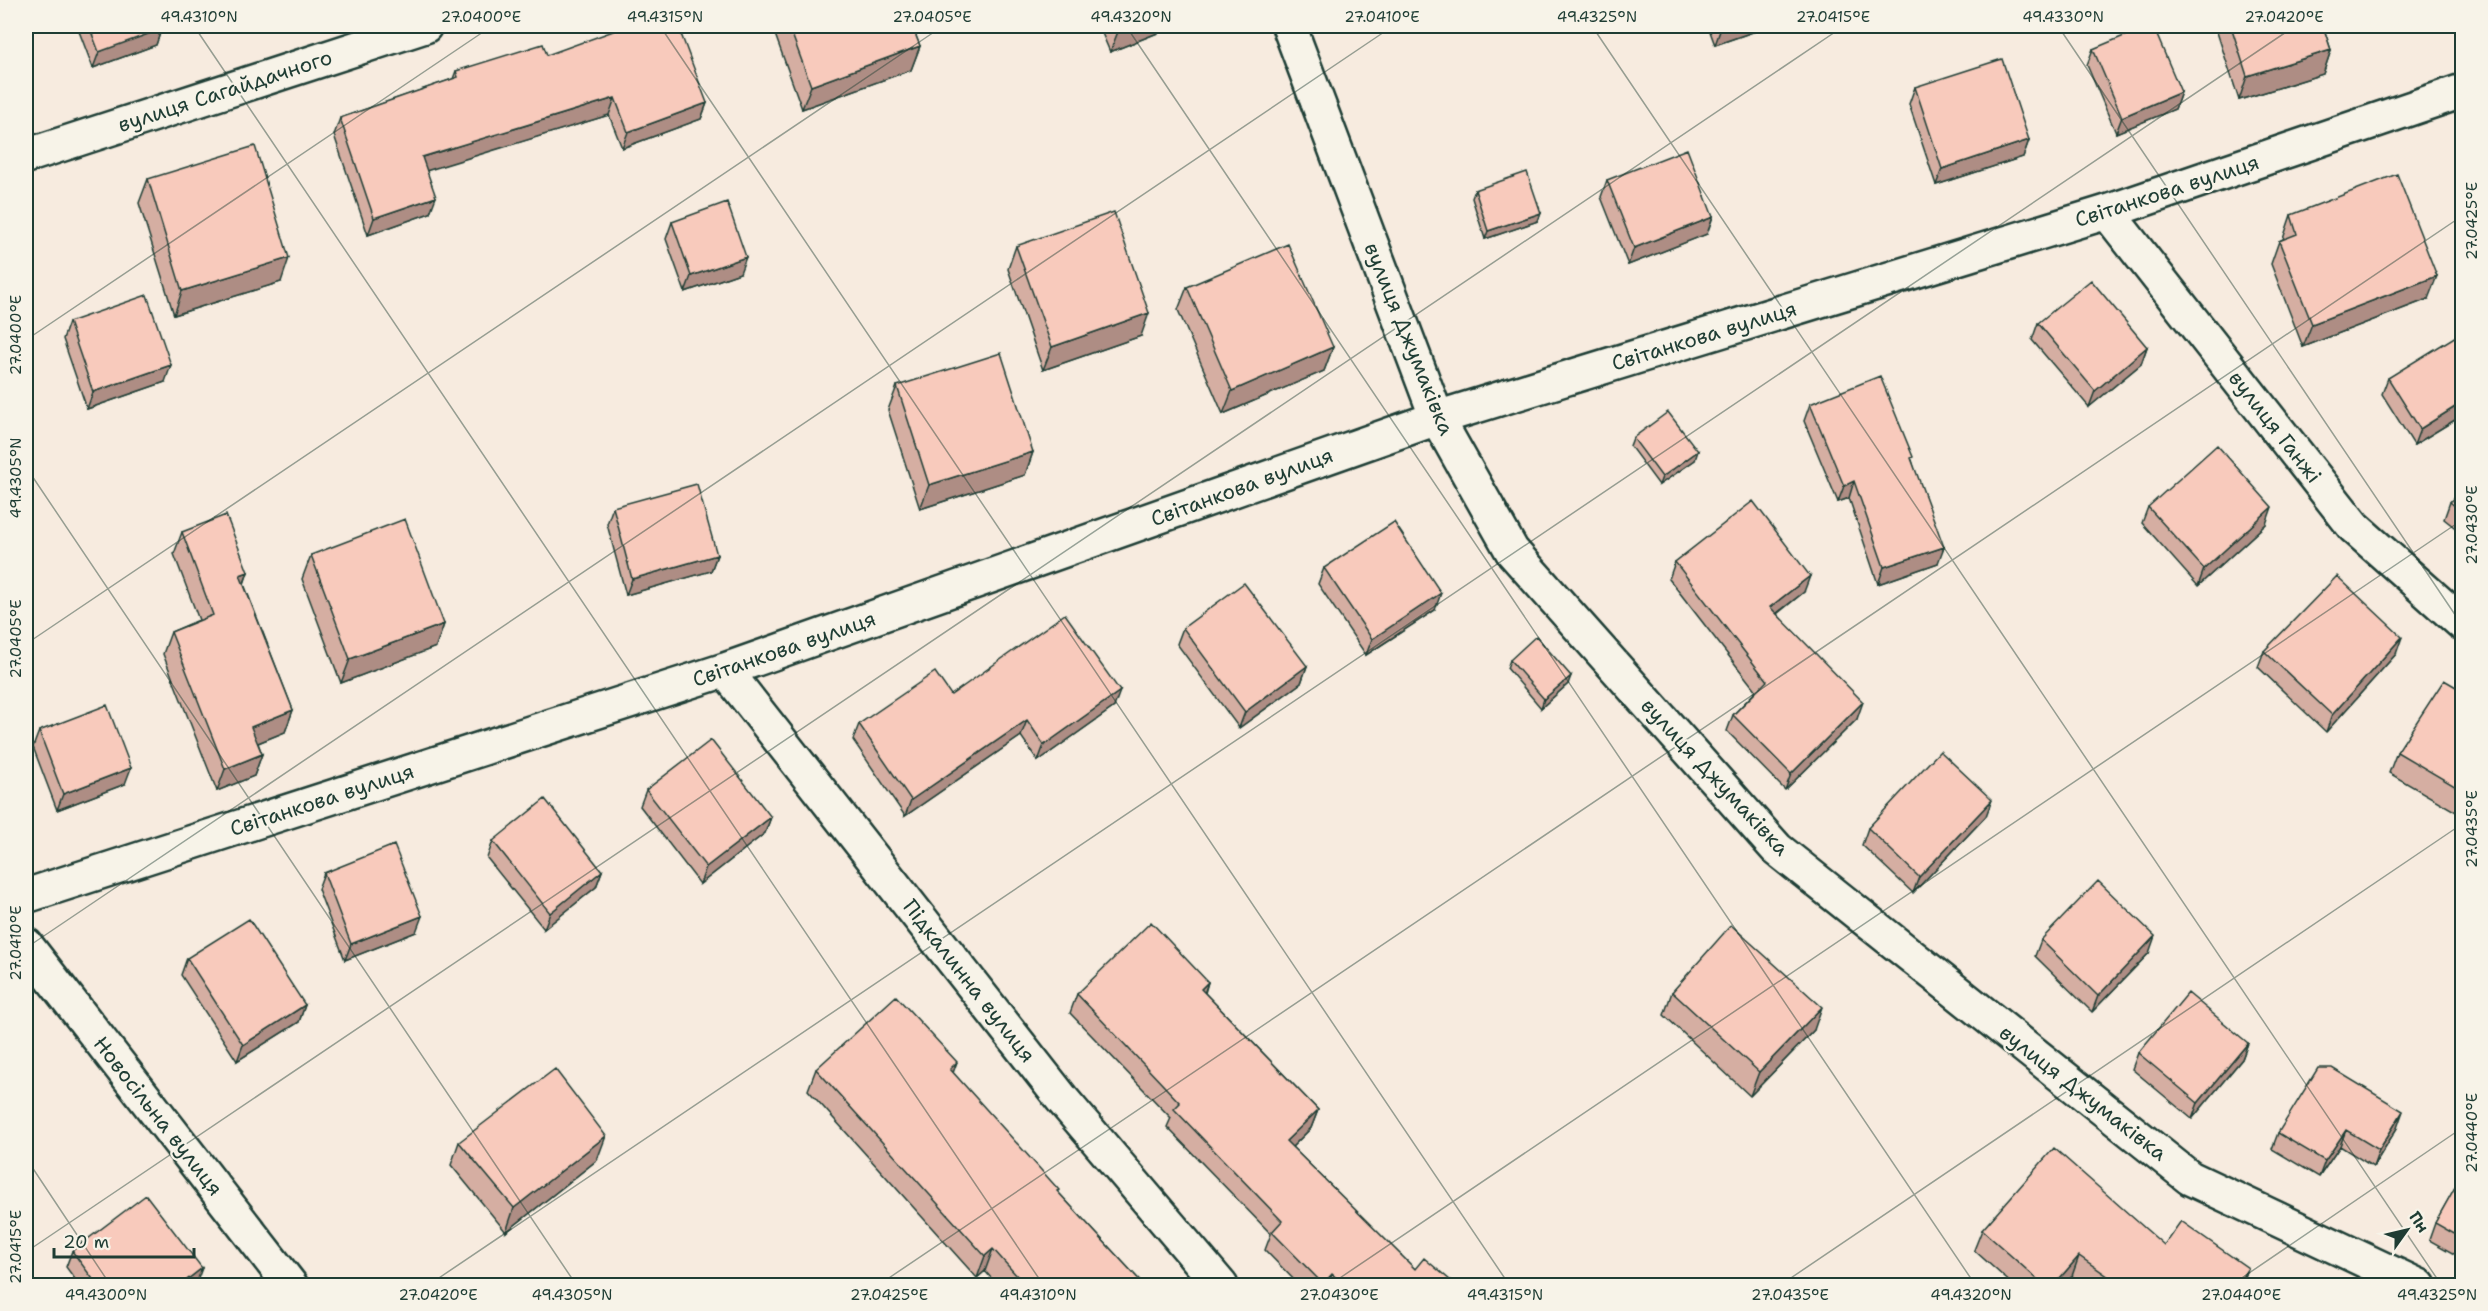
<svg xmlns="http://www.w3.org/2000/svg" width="2488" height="1311" font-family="'Shantell Sans',sans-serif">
<rect width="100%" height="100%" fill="#f7ebdf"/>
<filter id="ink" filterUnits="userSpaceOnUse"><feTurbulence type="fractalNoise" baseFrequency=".0167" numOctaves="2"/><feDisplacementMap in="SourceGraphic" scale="12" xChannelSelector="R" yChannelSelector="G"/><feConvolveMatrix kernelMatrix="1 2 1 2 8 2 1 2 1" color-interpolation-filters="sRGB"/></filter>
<g filter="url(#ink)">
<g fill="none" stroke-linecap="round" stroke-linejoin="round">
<g stroke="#1f3d34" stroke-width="38">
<path id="minor" d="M 1289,26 L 1437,418 L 1512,551 L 1777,849 L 2190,1178 L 2419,1286
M 26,156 L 425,26
M 2107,212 L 2354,527 L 2462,623
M 725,670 L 1062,1099 L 1221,1286
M 26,896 L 725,670 L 1437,418 L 2107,212 L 2462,91
M 26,945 L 291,1286"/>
</g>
<use href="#minor" stroke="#f7f3e8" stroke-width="33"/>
</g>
<path fill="#d5aea2" stroke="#1f3d34" stroke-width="1.5" d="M 77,26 L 173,26 L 161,30 L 156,45 L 93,68 Z
M 772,26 L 912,26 L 920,46 L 911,70 L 802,109 Z
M 1099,26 L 1175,26 L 1110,52 Z
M 1708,26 L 1770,26 L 1715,45 Z
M 2215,26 L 2323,26 L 2331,50 L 2323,74 L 2239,100 Z
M 2093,49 L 2181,92 L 2175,109 L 2116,133 L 2087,65 Z
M 547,55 L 707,103 L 701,119 L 622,148 L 609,115 L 427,170 L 430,213 L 368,235 L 334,135 L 340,118 L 453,79 L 456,71 Z
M 1915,87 L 2029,140 L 2023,157 L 1936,185 L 1909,104 Z
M 148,179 L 281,282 L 174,315 L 139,203 Z
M 1607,180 L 1707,234 L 1628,265 L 1601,197 Z
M 1475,190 L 1541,213 L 1538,221 L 1485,239 L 1472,198 Z
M 2291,215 L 2428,299 L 2303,347 L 2271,264 L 2279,241 L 2283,239 Z
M 672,222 L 740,273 L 685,292 L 666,239 Z
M 1016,246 L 1141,336 L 1043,370 L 1008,269 Z
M 1187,287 L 1333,347 L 1324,371 L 1223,414 L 1178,310 Z
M 69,322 L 165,382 L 87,409 L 63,339 Z
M 2038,323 L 2147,347 L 2141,364 L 2089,407 L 2032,340 Z
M 2463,346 L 2463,415 L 2414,445 L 2382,394 L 2388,378 Z
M 897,386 L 1033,452 L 1025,475 L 920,509 L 888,410 Z
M 1810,404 L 1912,460 L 1938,563 L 1878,584 L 1849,498 L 1838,502 L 1804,421 Z
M 1633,438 L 1695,460 L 1659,485 L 1630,446 Z
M 2463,488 L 2463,534 L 2444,519 L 2450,502 Z
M 613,507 L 717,555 L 711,571 L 626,595 L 607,524 Z
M 2148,507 L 2266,524 L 2198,586 L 2142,523 Z
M 182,532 L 248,572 L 244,584 L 293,710 L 285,732 L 258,743 L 262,754 L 254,776 L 217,791 L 163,654 L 171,632 L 199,620 L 174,554 Z
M 311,555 L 444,624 L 436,647 L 341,683 L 302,579 Z
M 1675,562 L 1804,592 L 1777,614 L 1857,719 L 1785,790 L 1727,731 L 1733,715 L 1756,691 L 1669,579 Z
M 1324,568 L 1435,610 L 1366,655 L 1318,584 Z
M 1183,628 L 1307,666 L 1301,683 L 1239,728 L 1177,644 Z
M 2264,651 L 2396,654 L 2326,732 L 2258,667 Z
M 1510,660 L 1568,684 L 1541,708 L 1507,668 Z
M 2463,691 L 2463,816 L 2389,773 L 2397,752 Z
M 951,695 L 1114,707 L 1038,761 L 1021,736 L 905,816 L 853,740 L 859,724 Z
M 39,731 L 125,784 L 57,810 L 33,747 Z
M 646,790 L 771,817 L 765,833 L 700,884 L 640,806 Z
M 1986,816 L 1913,893 L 1862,845 L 1868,828 Z
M 493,841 L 602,871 L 596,887 L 544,929 L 487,858 Z
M 324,873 L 416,932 L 345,960 L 318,889 Z
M 2041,940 L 2149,953 L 2092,1012 L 2035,956 Z
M 187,958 L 305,1005 L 299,1022 L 237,1061 L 181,975 Z
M 1208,982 L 1205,993 L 1318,1110 L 1311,1128 L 1292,1147 L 1415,1269 L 1457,1286 L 1300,1286 L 1265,1250 L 1271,1234 L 1167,1127 L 1171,1118 L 1070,1013 L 1077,994 Z
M 1672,992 L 1814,1030 L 1750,1096 L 1664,1015 Z
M 2248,1043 L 2242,1059 L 2192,1119 L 2132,1069 L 2138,1053 Z
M 816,1069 L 953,1073 L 1058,1192 L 1145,1286 L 998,1286 L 985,1271 L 977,1278 L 808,1090 Z
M 2397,1128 L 2373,1167 L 2340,1146 L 2319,1177 L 2272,1149 L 2278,1133 Z
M 459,1142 L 597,1160 L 506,1232 L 451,1165 Z
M 2463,1173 L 2463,1259 L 2429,1240 L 2435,1223 Z
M 1982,1230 L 2164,1245 L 2248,1268 L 2242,1286 L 2085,1286 L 2072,1276 L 2063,1286 L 2014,1286 L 1974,1250 Z
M 72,1251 L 196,1284 L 194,1286 L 80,1286 L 66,1267 Z"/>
<path fill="#ae8d84" stroke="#1f3d34" stroke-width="1.5" d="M 155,26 L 173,26 L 161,30 L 156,45 L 93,68 L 99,52 Z
M 1127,26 L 1175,26 L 1110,52 L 1119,29 Z
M 1729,26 L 1770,26 L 1715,45 L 1721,28 Z
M 920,46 L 911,70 L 802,109 L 811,86 Z
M 2331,50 L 2323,74 L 2239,100 L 2247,76 Z
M 2181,92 L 2175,109 L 2116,133 L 2122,117 Z
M 615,98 L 609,115 L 416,174 L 422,157 Z
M 707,103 L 701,119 L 622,148 L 628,132 Z
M 2029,140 L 2023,157 L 1936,185 L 1942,169 Z
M 436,197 L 430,213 L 368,235 L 374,218 Z
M 1541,213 L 1538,221 L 1485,239 L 1488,231 Z
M 1713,217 L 1707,234 L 1628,265 L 1634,248 Z
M 746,257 L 740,273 L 685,292 L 691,276 Z
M 289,258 L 281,282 L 174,315 L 182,291 Z
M 2437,276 L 2428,299 L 2303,347 L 2312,324 Z
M 1149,313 L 1141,336 L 1043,370 L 1052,347 Z
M 1333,347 L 1324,371 L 1223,414 L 1232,391 Z
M 2147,347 L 2141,364 L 2089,407 L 2095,391 Z
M 171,365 L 165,382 L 87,409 L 93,392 Z
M 2463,402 L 2463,415 L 2414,445 L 2420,429 Z
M 1698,451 L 1695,460 L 1659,485 L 1662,477 Z
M 1033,452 L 1025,475 L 920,509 L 929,485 Z
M 1854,481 L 1849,498 L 1838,502 L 1844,486 Z
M 2272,507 L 2266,524 L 2198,586 L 2204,569 Z
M 1944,547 L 1938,563 L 1878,584 L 1884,567 Z
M 717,555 L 711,571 L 626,595 L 632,579 Z
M 248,572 L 240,594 L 240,575 Z
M 1810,576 L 1804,592 L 1764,623 L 1770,607 Z
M 1441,593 L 1435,610 L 1366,655 L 1372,639 Z
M 444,624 L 436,647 L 341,683 L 350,659 Z
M 2402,637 L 2396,654 L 2326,732 L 2332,715 Z
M 1307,666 L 1301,683 L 1239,728 L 1245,712 Z
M 1571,676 L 1568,684 L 1541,708 L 1544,699 Z
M 1120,691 L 1114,707 L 1038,761 L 1044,745 Z
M 1863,702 L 1857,719 L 1785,790 L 1791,774 Z
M 293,710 L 285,732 L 243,749 L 251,727 Z
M 1027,720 L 1021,736 L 905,816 L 911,800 Z
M 262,754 L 254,776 L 217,791 L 225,769 Z
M 131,768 L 125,784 L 57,810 L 63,794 Z
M 1992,800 L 1986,816 L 1913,893 L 1919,877 Z
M 771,817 L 765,833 L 700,884 L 706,867 Z
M 602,871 L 596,887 L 544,929 L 550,913 Z
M 422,916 L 416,932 L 345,960 L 351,944 Z
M 2155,936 L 2149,953 L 2092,1012 L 2098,996 Z
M 1208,982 L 1202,1000 L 1201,989 Z
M 305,1005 L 299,1022 L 237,1061 L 243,1045 Z
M 1822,1007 L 1814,1030 L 1750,1096 L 1759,1072 Z
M 2248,1043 L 2242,1059 L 2192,1119 L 2198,1103 Z
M 957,1062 L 949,1084 L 950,1069 Z
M 1318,1110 L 1311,1128 L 1280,1159 L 1286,1141 Z
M 2403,1111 L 2397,1128 L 2373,1167 L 2379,1150 Z
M 2346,1130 L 2340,1146 L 2319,1177 L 2325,1161 Z
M 606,1136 L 597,1160 L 506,1232 L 514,1208 Z
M 993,1249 L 985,1271 L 977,1278 L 985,1256 Z
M 2079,1256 L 2072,1276 L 2063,1286 L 2053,1286 Z
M 202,1268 L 196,1284 L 194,1286 L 179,1286 Z
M 2248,1268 L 2242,1286 L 2236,1286 Z
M 1332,1274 L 1328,1286 L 1322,1286 L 1323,1284 Z"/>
<path fill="#f8cabc" stroke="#1f3d34" stroke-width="1.5" d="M 89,26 L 161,26 L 162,29 L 99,52 Z
M 627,26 L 678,26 L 707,103 L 628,132 L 615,98 L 422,157 L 436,197 L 374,218 L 340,118 L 458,77 L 456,71 L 543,44 L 547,55 Z
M 789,26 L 912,26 L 920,46 L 811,86 Z
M 1118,26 L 1127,26 L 1119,29 Z
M 1720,26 L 1729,26 L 1721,28 Z
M 2148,26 L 2153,26 L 2181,92 L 2122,117 L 2093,49 Z
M 2231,26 L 2323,26 L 2331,50 L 2247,76 Z
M 2002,59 L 2029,140 L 1942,169 L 1915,87 Z
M 255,146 L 289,258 L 182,291 L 148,179 Z
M 1687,149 L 1713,217 L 1634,248 L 1607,180 Z
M 1527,172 L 1541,213 L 1488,231 L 1475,190 Z
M 2397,174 L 2437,276 L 2312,324 L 2279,241 L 2297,234 L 2291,215 Z
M 727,202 L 746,257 L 691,276 L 672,222 Z
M 1114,212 L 1149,313 L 1052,347 L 1016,246 Z
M 1288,244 L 1333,347 L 1232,391 L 1187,287 Z
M 2091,280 L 2147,347 L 2095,391 L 2038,323 Z
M 147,295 L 171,365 L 93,392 L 69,322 Z
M 2456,336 L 2463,346 L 2463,402 L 2420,429 L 2388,378 Z
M 1001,353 L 1033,452 L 929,485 L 897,386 Z
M 1880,376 L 1913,457 L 1911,458 L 1944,547 L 1884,567 L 1854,481 L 1844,486 L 1810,404 Z
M 1668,412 L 1698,451 L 1662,477 L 1633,438 Z
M 2217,445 L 2272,507 L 2204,569 L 2148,507 Z
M 697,484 L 717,555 L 632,579 L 613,507 Z
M 2463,488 L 2463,513 L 2450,502 Z
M 1753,501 L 1810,576 L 1770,607 L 1863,702 L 1791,774 L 1733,715 L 1767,681 L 1675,562 Z
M 226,515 L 248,572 L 240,575 L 293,710 L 251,727 L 262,754 L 225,769 L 171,632 L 213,615 L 182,532 Z
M 405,519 L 444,624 L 350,659 L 311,555 Z
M 1394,522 L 1441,593 L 1372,639 L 1324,568 Z
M 2337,576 L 2402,637 L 2332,715 L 2264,651 Z
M 1244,583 L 1307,666 L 1245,712 L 1183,628 Z
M 1065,614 L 1120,691 L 1044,745 L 1027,720 L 911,800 L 859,724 L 935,672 L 951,695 Z
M 1536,636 L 1571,676 L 1544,699 L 1510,660 Z
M 2444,680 L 2463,691 L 2463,791 L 2397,752 Z
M 107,705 L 131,768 L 63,794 L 39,731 Z
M 711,740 L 771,817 L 706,867 L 646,790 Z
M 1940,751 L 1992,800 L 1919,877 L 1868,828 Z
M 545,799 L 602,871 L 550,913 L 493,841 Z
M 394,845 L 422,916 L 351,944 L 324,873 Z
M 2098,881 L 2155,936 L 2098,996 L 2041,940 Z
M 249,919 L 305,1005 L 243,1045 L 187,958 Z
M 1151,922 L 1208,982 L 1201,989 L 1318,1110 L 1286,1141 L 1415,1269 L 1424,1258 L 1457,1286 L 1346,1286 L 1332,1274 L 1323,1284 L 1272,1232 L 1282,1221 L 1174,1109 L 1180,1103 L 1077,994 Z
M 1731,925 L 1822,1007 L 1759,1072 L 1672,992 Z
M 2188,993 L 2248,1043 L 2198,1103 L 2138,1053 Z
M 896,996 L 957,1062 L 950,1069 L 1059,1190 L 1057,1191 L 1145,1286 L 1026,1286 L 993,1249 L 985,1256 L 816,1069 Z
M 2318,1068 L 2332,1068 L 2403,1111 L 2379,1150 L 2346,1130 L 2325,1161 L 2278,1133 Z
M 555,1069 L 606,1136 L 514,1208 L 459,1142 Z
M 2054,1148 L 2164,1245 L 2181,1221 L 2248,1268 L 2236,1286 L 2122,1286 L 2079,1256 L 2053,1286 L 2045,1286 L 1982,1230 Z
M 2463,1173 L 2463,1239 L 2435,1223 Z
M 146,1195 L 202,1268 L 179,1286 L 98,1286 L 72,1251 Z"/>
</g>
<path fill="none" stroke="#1f3d34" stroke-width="1.5" stroke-opacity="0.45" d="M 194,26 L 1044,1286M 660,26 L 1510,1286M 1126,26 L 1976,1286M 1592,26 L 2442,1286M 2058,26 L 2462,625M 26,36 L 41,26M 26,340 L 492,26M 26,467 L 577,1286M 26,644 L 943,26M 26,948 L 1393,26M 26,1158 L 111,1286M 26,1252 L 1844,26M 427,1286 L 2295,26M 877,1286 L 2462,216M 1328,1286 L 2462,520M 1779,1286 L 2462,824M 2230,1286 L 2462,1128"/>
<g text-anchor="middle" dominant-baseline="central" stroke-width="4.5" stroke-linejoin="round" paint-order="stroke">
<g font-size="21" fill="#1f3d34" stroke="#f7f3e8">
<text transform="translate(225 91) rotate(-18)">вулиця Сагайдачного</text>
<text transform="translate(2167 191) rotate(-18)">Світанкова вулиця</text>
<text transform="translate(1704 336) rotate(-17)">Світанкова вулиця</text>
<text transform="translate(1409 339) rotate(68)">вулиця Джумаківка</text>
<text transform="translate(2275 427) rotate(52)">вулиця Ганжі</text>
<text transform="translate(1242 487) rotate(-20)">Світанкова вулиця</text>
<text transform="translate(784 649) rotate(-19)">Світанкова вулиця</text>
<text transform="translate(1715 777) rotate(47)">вулиця Джумаківка</text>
<text transform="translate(322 800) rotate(-18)">Світанкова вулиця</text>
<text transform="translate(969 981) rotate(52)">Підкалинна вулиця</text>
<text transform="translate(2083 1093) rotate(38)">вулиця Джумаківка</text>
<text transform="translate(158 1116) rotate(52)">Новосільна вулиця</text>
</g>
</g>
<rect width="2488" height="1311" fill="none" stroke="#f7f3e8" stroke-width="66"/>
<g transform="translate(2407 1230) rotate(56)" stroke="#f7f3e8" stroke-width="4.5" paint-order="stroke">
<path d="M0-4.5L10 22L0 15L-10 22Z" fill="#1f3d34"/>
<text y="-9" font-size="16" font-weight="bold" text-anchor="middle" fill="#1f3d34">Пн</text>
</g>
<path d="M54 1248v9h140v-9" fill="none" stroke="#1f3d34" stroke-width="3"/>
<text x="63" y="1248" font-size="18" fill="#1f3d34" stroke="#f7f3e8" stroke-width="4.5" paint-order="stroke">20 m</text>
<rect x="33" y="33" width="2422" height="1245" fill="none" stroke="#1f3d34" stroke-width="2"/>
<g font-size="15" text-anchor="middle" fill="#1f3d34">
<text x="199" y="22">49.4310°N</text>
<text x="481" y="22">27.0400°E</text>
<text x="665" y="22">49.4315°N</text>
<text x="932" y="22">27.0405°E</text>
<text x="1131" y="22">49.4320°N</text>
<text x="1382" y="22">27.0410°E</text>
<text x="1597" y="22">49.4325°N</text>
<text x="1833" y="22">27.0415°E</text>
<text x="2063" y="22">49.4330°N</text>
<text x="2284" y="22">27.0420°E</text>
<text transform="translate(2472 221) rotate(-90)" y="5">27.0425°E</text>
<text transform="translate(16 335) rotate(-90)" y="5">27.0400°E</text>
<text transform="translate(16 478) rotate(-90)" y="5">49.4305°N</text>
<text transform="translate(2472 525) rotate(-90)" y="5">27.0430°E</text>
<text transform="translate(16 639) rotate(-90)" y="5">27.0405°E</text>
<text transform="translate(2472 829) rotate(-90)" y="5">27.0435°E</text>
<text transform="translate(16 943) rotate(-90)" y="5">27.0410°E</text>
<text transform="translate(2472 1133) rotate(-90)" y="5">27.0440°E</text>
<text transform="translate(16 1247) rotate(-90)" y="5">27.0415°E</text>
<text x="106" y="1300">49.4300°N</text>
<text x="438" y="1300">27.0420°E</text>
<text x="572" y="1300">49.4305°N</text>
<text x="889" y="1300">27.0425°E</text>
<text x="1038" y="1300">49.4310°N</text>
<text x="1339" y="1300">27.0430°E</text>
<text x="1505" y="1300">49.4315°N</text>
<text x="1790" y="1300">27.0435°E</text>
<text x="1971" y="1300">49.4320°N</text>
<text x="2241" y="1300">27.0440°E</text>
<text x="2437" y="1300">49.4325°N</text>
</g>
</svg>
